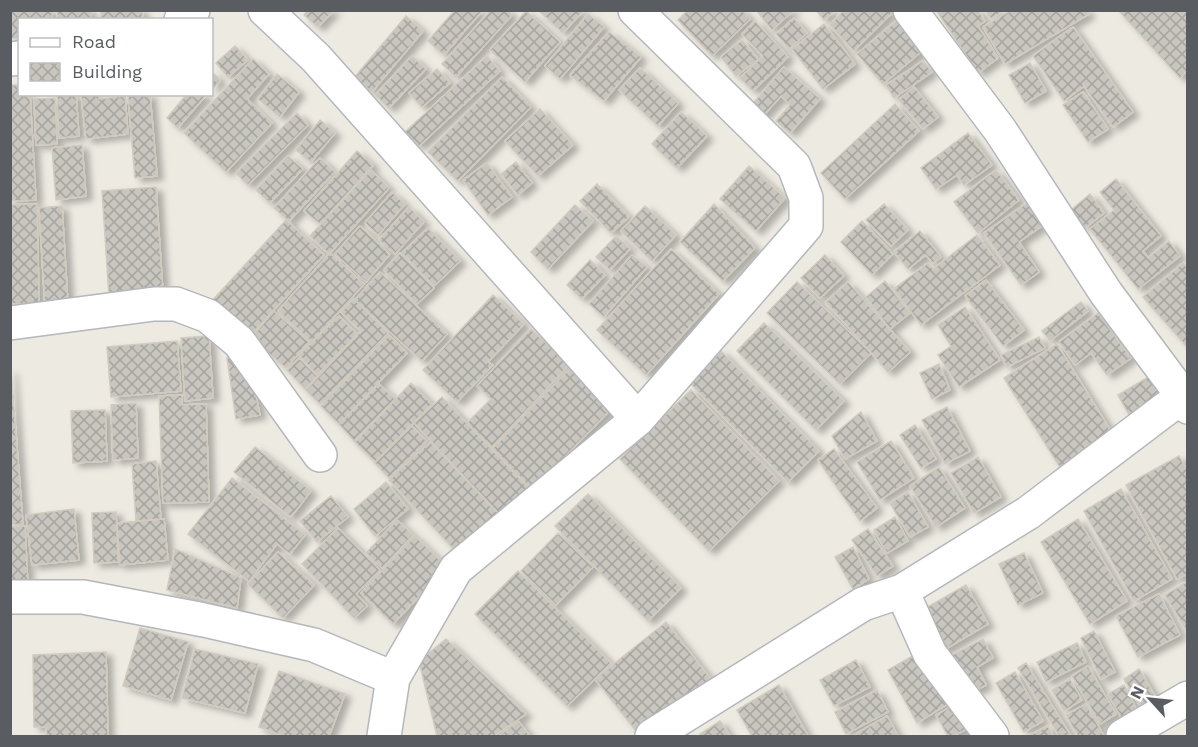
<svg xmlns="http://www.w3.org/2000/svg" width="1198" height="747" font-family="'Work Sans',sans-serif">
<defs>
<pattern id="building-cross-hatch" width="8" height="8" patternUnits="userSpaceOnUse" patternTransform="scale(1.5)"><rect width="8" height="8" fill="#c9c6c0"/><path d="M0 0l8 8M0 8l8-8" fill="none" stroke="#a6a49f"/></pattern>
<filter id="shadow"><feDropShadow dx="6" dy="4" stdDeviation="3" flood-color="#0004"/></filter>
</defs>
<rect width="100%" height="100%" fill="#eceae1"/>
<path fill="url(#building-cross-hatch)" stroke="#d1cbbf" stroke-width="1.5" filter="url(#shadow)" d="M 10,10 L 52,10 L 52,20 L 20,20 L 20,38 L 11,38 Z
M 57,10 L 91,10 L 91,20 L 58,20 Z
M 101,10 L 142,10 L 143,20 L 101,20 Z
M 308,10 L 334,10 L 318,27 L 304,15 Z
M 455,10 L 483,10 L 444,55 L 428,41 Z
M 491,10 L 507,10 L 512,15 L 456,77 L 442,64 Z
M 538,10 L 584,10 L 563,33 Z
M 688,10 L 742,10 L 750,19 L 712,56 L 678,20 Z
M 756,10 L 794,10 L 772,30 Z
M 816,10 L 836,10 L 824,20 Z
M 844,10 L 895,10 L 854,51 L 830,25 Z
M 936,10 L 978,10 L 985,21 L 978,26 L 998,58 L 978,73 Z
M 985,10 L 1005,10 L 991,19 Z
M 1011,10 L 1087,10 L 1089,14 L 1005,64 L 983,27 Z
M 1118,10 L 1188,10 L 1188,70 L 1180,78 Z
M 526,11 L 560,42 L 525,82 L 490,50 Z
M 588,14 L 604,27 L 560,79 L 545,66 Z
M 406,16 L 423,31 L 372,92 L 354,78 Z
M 902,16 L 928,46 L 883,84 L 857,54 Z
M 794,18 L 807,33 L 789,49 L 776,34 Z
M 755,21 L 788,57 L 753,91 L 740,78 L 763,56 L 742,34 Z
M 824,24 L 855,64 L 823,89 L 792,49 Z
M 1073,27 L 1133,112 L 1113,127 L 1084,86 L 1064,101 L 1033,56 Z
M 609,32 L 641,57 L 604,101 L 570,75 Z
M 742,40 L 758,59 L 736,76 L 721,57 Z
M 235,46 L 248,60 L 228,77 L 216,63 Z
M 412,56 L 426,69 L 389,108 L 375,95 Z
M 487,56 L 500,71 L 419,146 L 405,132 Z
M 253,59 L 269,74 L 247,99 L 272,123 L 226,172 L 184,133 Z
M 923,61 L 932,72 L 894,98 L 886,85 Z
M 1030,63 L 1046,91 L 1025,103 L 1009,75 Z
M 784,67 L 820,99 L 790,133 L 776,121 L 790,105 L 781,96 L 762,117 L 750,107 Z
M 640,68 L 678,103 L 658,126 L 619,90 Z
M 437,69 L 450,83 L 422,107 L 409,93 Z
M 212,72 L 220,80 L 212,90 Z
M 277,74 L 299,92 L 280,117 L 258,99 Z
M 502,77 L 531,107 L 458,181 L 428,152 Z
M 10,85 L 20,85 L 20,94 L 30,94 L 36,200 L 10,201 Z
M 914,87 L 938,117 L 923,129 L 899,100 Z
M 1083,92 L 1108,129 L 1088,142 L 1063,105 Z
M 57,94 L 76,94 L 79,136 L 59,138 Z
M 81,94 L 99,94 L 99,99 L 125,96 L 128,134 L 86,139 Z
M 150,94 L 157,176 L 135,178 L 128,96 Z
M 187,94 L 207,94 L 178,128 L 167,118 Z
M 55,98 L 57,144 L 36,145 L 34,99 Z
M 895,104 L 919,131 L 845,199 L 821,173 Z
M 540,109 L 573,145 L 538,176 L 505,141 Z
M 681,112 L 707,136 L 677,168 L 652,144 Z
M 297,113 L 308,125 L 248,185 L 236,173 Z
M 320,120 L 335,133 L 311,162 L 296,150 Z
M 968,133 L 992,165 L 964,185 L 957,175 L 936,189 L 921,168 Z
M 82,145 L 86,196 L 56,200 L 52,148 Z
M 357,151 L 373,165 L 320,224 L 304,211 Z
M 288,156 L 303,169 L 270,203 L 256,190 Z
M 320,158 L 335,172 L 289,221 L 274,208 Z
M 516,162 L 532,183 L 518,195 L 501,174 Z
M 487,163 L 512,197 L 488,215 L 463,180 Z
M 749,166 L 785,198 L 756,231 L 720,199 Z
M 371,170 L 389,188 L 329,254 L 310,236 Z
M 996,170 L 1019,200 L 978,233 L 954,202 Z
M 1116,179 L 1161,236 L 1143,251 L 1148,258 L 1169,241 L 1180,256 L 1138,289 L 1090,229 L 1114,210 L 1100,192 Z
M 597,184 L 629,217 L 611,233 L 580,201 Z
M 156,187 L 163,293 L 109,296 L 102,191 Z
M 392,192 L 405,204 L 378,235 L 365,223 Z
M 1090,194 L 1104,213 L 1085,228 L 1071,210 Z
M 1027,203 L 1042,226 L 1019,242 L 1039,272 L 1021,285 L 984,233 Z
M 37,204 L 39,303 L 10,304 L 10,205 Z
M 714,204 L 755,248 L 723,281 L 680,242 Z
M 884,204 L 908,230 L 891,246 L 866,220 Z
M 575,205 L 593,221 L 548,269 L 531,252 Z
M 62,206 L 68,304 L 45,306 L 39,208 Z
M 645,206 L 676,235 L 652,261 L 621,231 Z
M 409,207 L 424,222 L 395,254 L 379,240 Z
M 286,220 L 324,255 L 249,337 L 211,302 Z
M 862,221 L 893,254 L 872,275 L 841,242 Z
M 360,226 L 390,254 L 366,282 L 335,254 Z
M 428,228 L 460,261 L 434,286 L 402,253 Z
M 920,231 L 941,257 L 933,263 L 926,255 L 908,269 L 894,252 Z
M 977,235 L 1000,265 L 921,325 L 894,289 L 928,263 L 933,269 Z
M 616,236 L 630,249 L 610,270 L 596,257 Z
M 671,249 L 719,294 L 646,375 L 597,330 Z
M 330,253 L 364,284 L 312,342 L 278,311 Z
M 400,253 L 434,288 L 417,304 L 384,270 Z
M 632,255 L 647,267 L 604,317 L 589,304 Z
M 825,255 L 844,276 L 820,298 L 801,278 Z
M 590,260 L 605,275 L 582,299 L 567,285 Z
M 1183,263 L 1188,268 L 1188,348 L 1143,297 Z
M 380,272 L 447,334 L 422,361 L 355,300 Z
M 986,280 L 1024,330 L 1003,346 L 965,296 Z
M 885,281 L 910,313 L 890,329 L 866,297 Z
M 797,282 L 871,353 L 840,384 L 767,313 Z
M 848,282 L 910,352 L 888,372 L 826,302 Z
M 493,295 L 524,324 L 488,362 L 493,365 L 457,402 L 423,370 Z
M 354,299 L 388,333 L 320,404 L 306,390 L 361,331 L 341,312 Z
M 1081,302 L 1088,311 L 1050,341 L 1042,331 Z
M 965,307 L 1000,360 L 959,387 L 938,355 L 951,346 L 938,325 Z
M 274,311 L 309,342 L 286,368 L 251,338 Z
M 1098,313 L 1131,358 L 1107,375 L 1091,353 L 1075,365 L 1059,342 Z
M 339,316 L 357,334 L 317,375 L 299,355 Z
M 764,323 L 844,401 L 816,430 L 737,351 Z
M 531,329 L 569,365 L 492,447 L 467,423 L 491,399 L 477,386 Z
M 389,335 L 407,353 L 339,424 L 321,406 Z
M 209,336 L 213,398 L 185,401 L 181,338 Z
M 1039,337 L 1045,348 L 1007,367 L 1001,355 Z
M 177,341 L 181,391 L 111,397 L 107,347 Z
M 1057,344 L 1114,436 L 1061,469 L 1004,378 Z
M 721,351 L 819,451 L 788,482 L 690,383 Z
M 227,358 L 248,358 L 260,415 L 236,419 Z
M 299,358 L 317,376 L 305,389 L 287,370 Z
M 575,363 L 616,404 L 532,490 L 493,448 Z
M 939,364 L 950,390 L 932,399 L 920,373 Z
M 11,370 L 23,524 L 10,525 L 10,370 Z
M 1150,376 L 1163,400 L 1131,418 L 1118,395 Z
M 411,383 L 432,404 L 375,462 L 355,442 Z
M 379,384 L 395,399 L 354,441 L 339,424 Z
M 691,390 L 779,481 L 709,551 L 620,459 Z
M 182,395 L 182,405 L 206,404 L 209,502 L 163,503 L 159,396 Z
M 442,397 L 533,493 L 505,520 L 414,423 Z
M 136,403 L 138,458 L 113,460 L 111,405 Z
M 947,407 L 970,451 L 945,464 L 922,420 Z
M 105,410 L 107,461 L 73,463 L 71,411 Z
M 861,412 L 877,441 L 845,459 L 832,436 Z
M 915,425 L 936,459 L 921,468 L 900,435 Z
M 412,426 L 427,441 L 389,478 L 375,463 Z
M 891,441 L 914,478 L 880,500 L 857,462 Z
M 430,442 L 504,520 L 463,559 L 389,480 Z
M 255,447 L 311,491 L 291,517 L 234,472 Z
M 834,449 L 877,508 L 860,521 L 818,460 Z
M 1179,456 L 1188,472 L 1188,574 L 1177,579 L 1126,485 Z
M 978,457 L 1001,497 L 974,513 L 951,473 Z
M 156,461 L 161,519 L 136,521 L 132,464 Z
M 939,467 L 965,508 L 936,527 L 910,486 Z
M 232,478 L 305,535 L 290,554 L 277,544 L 249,581 L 188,534 Z
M 386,482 L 408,509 L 375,536 L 354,509 Z
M 1121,489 L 1172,579 L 1134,601 L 1084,511 Z
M 908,492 L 928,527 L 910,537 L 890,503 Z
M 588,494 L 681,588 L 648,621 L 555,526 Z
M 331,496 L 348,517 L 317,542 L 300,521 Z
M 74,509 L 79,560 L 32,565 L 26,515 Z
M 116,512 L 118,562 L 94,563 L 92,513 Z
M 895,517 L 908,541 L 887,553 L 874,530 Z
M 164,519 L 168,560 L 120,565 L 117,523 Z
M 1078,519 L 1127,601 L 1090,624 L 1041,542 Z
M 397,520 L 413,535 L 382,568 L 366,553 Z
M 25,526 L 28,587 L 10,587 L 10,527 Z
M 338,528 L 380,570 L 356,594 L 367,606 L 354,618 L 302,564 Z
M 868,529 L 893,566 L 877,576 L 852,540 Z
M 558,533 L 593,567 L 556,605 L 521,571 Z
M 415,536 L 447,567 L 393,624 L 361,593 Z
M 853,547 L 869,579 L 853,589 L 835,557 Z
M 175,549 L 241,578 L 237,608 L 167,590 Z
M 278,552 L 314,585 L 283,618 L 248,584 Z
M 1024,553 L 1043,593 L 1018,605 L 999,564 Z
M 518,571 L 611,663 L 567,706 L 475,614 Z
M 1188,581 L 1188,633 L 1165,595 Z
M 966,585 L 988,624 L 939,653 L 917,613 Z
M 1159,594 L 1180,635 L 1138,657 L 1116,616 Z
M 666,622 L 714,683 L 640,736 L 595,679 Z
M 140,628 L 188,642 L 171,700 L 123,686 Z
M 1094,631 L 1115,672 L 1101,679 L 1081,638 Z
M 446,639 L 526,714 L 494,736 L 437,736 L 419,661 Z
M 983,639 L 993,658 L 977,667 L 986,685 L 964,697 L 944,659 Z
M 1077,643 L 1086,662 L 1046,682 L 1037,662 Z
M 195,649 L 258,664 L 245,713 L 182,698 Z
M 923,650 L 953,701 L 917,723 L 888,670 Z
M 106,652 L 108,736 L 47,736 L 46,727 L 34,727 L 33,655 Z
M 856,660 L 870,687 L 834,706 L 820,680 Z
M 1026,663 L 1071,736 L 1059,736 L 1018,668 Z
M 1088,666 L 1116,714 L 1100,724 L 1072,676 Z
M 1139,669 L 1158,701 L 1143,711 L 1124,679 Z
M 279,671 L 345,694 L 329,736 L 284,736 L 259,727 Z
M 1015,672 L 1043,721 L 1024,732 L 996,683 Z
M 1070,679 L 1082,700 L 1064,711 L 1052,690 Z
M 779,685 L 808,736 L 752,736 L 737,710 Z
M 1124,685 L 1141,718 L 1126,726 L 1108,694 Z
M 877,690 L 888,712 L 846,734 L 835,712 Z
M 1086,704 L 1104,736 L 1078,736 L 1066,715 Z
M 954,705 L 967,729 L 953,736 L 948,736 L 936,715 Z
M 887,716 L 898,736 L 881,736 L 880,735 L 877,736 L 852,736 Z
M 518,721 L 530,736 L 499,736 Z
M 720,721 L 730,736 L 701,736 L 700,734 Z
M 1048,726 L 1053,736 L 1028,736 Z"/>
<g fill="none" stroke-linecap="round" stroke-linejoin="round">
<g stroke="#b4b7bb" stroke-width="36">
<path id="minor" d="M 265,10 L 316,58 L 638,419
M 910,10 L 1000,130 L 1106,293 L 1182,395 L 1188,407
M 181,20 L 193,10
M 10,59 L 20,58
M 10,323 L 154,304 L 176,304 L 208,316 L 239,342 L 320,455
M 902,591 L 930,654 L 992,736
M 10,597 L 83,597 L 204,620 L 314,645 L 393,678
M 384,736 L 393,678 L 456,569 L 638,419 L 806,226 L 806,198 L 794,166 L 635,10
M 652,736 L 863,604 L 902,591 L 1028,513 L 1188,392
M 1123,736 L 1188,698"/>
</g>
<use href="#minor" stroke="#fff" stroke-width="33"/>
</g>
<rect width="1198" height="747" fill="none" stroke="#595d62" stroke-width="24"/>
<rect x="18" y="18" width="195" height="78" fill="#ffffff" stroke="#bdbec0" stroke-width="1.5"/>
<rect x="30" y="38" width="30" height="9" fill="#ffffff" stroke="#bdbec0" stroke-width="1.5"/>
<text x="72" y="48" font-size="18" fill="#595d62">Road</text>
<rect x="30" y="63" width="30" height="18" fill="url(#building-cross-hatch)" stroke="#bdbec0" stroke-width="1.5"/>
<text x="72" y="78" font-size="18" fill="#595d62">Building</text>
<g transform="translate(1150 699) rotate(297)" stroke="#ffffff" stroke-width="4.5" paint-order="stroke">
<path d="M0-4.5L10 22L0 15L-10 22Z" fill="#595d62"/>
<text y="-9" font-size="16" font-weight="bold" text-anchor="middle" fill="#595d62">N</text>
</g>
</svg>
